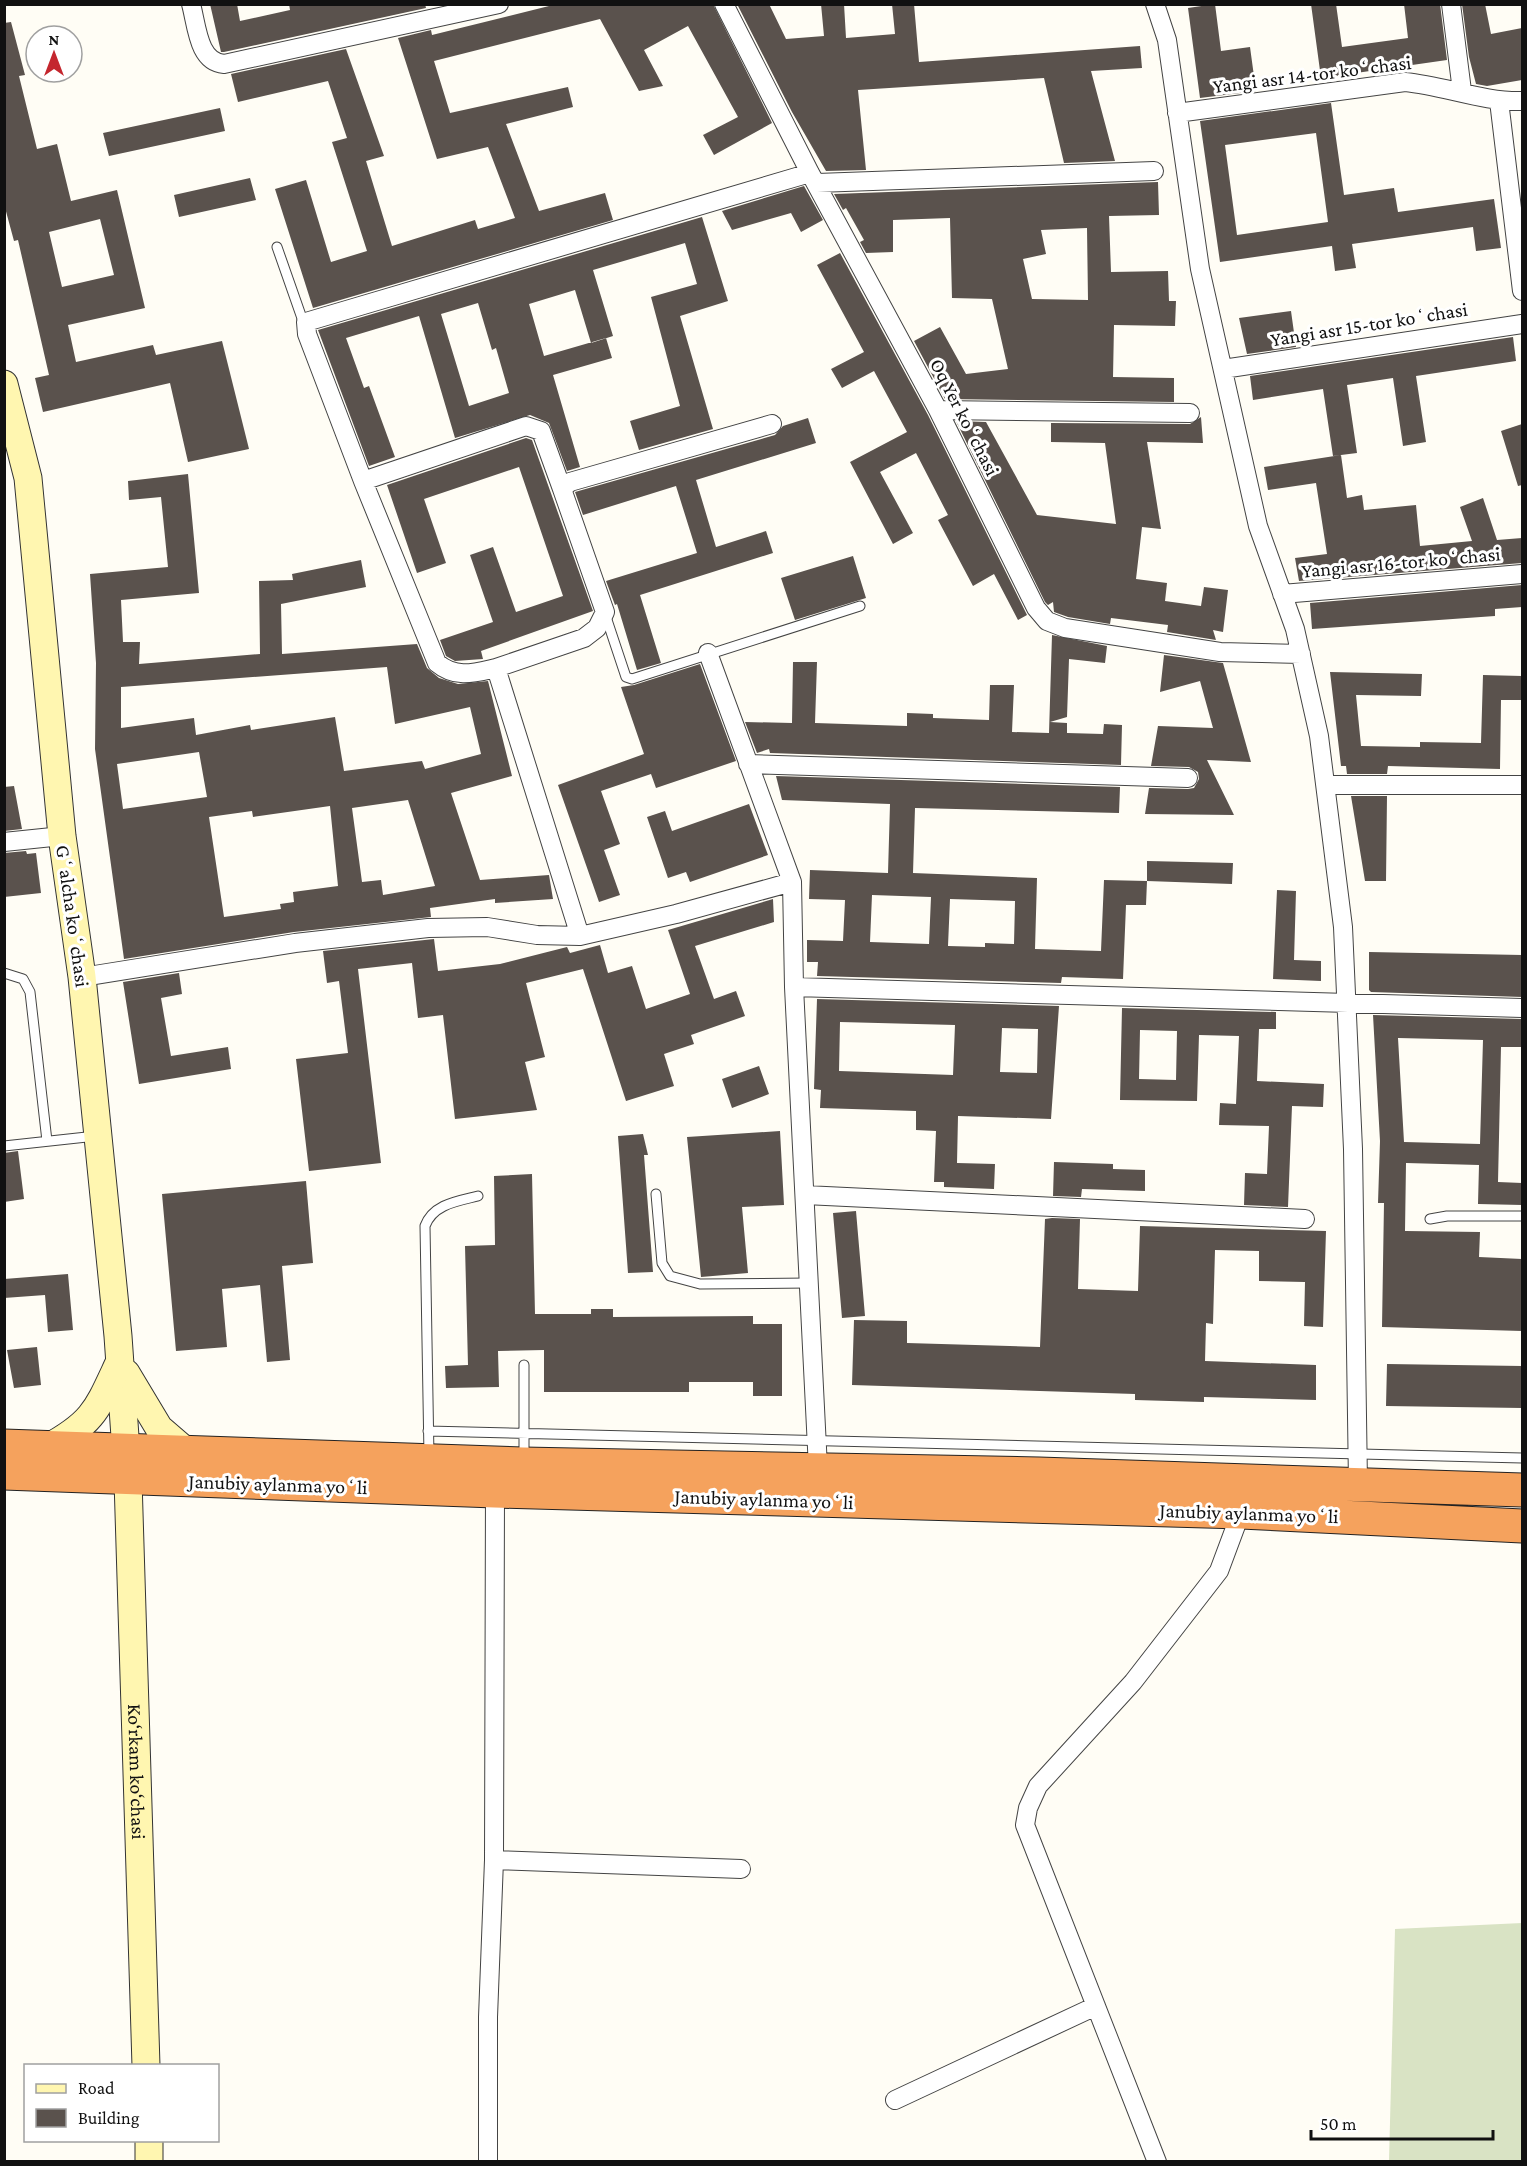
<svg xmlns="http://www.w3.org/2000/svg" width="1527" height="2166" font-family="'Crimson Pro',serif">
<rect width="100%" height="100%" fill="#fffdf5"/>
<path fill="#d9e3c4" d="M 1522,1923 L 1522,2161 L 1389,2161 L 1395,1929 Z"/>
<path fill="#5a524d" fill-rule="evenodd" d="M 210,4 L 237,4 L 240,21 L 290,10 L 289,4 L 425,4 L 426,8 L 224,52 L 221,52 Z
M 557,4 L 713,4 L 772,123 L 714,155 L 703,135 L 738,117 L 688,26 L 644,50 L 663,86 L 639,91 L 600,19 L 434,61 L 450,113 L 568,87 L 573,107 L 506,124 L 539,211 L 605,193 L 613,220 L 313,308 L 275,189 L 306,180 L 331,262 L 367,251 L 332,142 L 347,138 L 328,81 L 238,102 L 231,74 L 346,49 L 384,156 L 366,161 L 392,246 L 475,220 L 478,229 L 515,218 L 488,147 L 437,159 L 398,38 L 431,30 L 432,35 Z
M 737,4 L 769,4 L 786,39 L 824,36 L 821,4 L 844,4 L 846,38 L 895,34 L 892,4 L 914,4 L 919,62 L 1140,46 L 1142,68 L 1091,71 L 1115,161 L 1064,163 L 1044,78 L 858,90 L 866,170 L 826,171 L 792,112 Z
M 1215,4 L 1221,51 L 1250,47 L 1256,91 L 1200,98 L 1188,8 Z
M 1311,4 L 1336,4 L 1342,47 L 1408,38 L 1404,4 L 1440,4 L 1447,60 L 1321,78 Z
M 1462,4 L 1485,4 L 1491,34 L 1522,28 L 1522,80 L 1487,86 L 1476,84 L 1469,57 Z
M 11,22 L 25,75 L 19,76 L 37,149 L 57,144 L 71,201 L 117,190 L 145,308 L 68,325 L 76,362 L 153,345 L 156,355 L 222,341 L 249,449 L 188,462 L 170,383 L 43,412 L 35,378 L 49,375 L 18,240 L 14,241 L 4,204 L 4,23 ZM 100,219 L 114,275 L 62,287 L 49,232 Z
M 1331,103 L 1344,195 L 1394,188 L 1398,212 L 1494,199 L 1501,248 L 1476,251 L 1473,227 L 1352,244 L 1356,268 L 1335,271 L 1332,246 L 1220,262 L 1200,121 ZM 1316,133 L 1328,222 L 1237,235 L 1225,145 Z
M 220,108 L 225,131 L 109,156 L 103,133 Z
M 250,178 L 256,200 L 179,217 L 174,195 Z
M 1158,182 L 1159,215 L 1109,216 L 1111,272 L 1168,271 L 1169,301 L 1176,301 L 1175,326 L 1114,325 L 1113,377 L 1174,378 L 1174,402 L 945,399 L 914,341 L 940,327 L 966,374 L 1008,369 L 992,299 L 952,298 L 950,218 L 893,220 L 893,252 L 866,253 L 860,242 L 864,240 L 846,208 L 843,210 L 834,194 ZM 1087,228 L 1088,300 L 1032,299 L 1023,259 L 1046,254 L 1041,230 Z
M 804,186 L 823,220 L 801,232 L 791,213 L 732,230 L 722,211 Z
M 702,217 L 728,301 L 680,316 L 713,429 L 639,450 L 630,421 L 680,406 L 651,297 L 697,284 L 685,243 L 593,270 L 613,336 L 591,343 L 575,290 L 529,304 L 544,356 L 606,338 L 612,358 L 553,375 L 580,467 L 567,471 L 549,423 L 530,415 L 455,438 L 419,316 L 346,338 L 364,388 L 369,386 L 395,457 L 369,466 L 318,330 ZM 478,303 L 492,350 L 496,348 L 509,393 L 469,406 L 441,314 Z
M 840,253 L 928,415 L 1027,615 L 1018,620 L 994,574 L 973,586 L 938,520 L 948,515 L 916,453 L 880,472 L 913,533 L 893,544 L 850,462 L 907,432 L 874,371 L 842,388 L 831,369 L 864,352 L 817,265 Z
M 1291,311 L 1296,347 L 1247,354 L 1239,318 Z
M 1513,337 L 1516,361 L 1416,376 L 1426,442 L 1403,446 L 1393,378 L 1347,385 L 1357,453 L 1333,456 L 1323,389 L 1253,400 L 1250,376 Z
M 1201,417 L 1203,443 L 1147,442 L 1161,529 L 1142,527 L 1136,579 L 1167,583 L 1165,601 L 1201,606 L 1204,587 L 1228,590 L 1223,632 L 1213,630 L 1216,640 L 1167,632 L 1168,625 L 1111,618 L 1110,624 L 1068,617 L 1054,612 L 1053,602 L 1048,605 L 1045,602 L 956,421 L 986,422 L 1037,515 L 1116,524 L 1105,443 L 1051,442 L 1051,423 L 1190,424 Z
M 808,418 L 816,443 L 696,480 L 716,547 L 766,531 L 773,553 L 640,595 L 661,663 L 637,670 L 617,604 L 615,605 L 606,581 L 697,553 L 676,486 L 583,515 L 575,492 L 775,435 L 783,426 Z
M 1522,424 L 1522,485 L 1518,486 L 1501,431 Z
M 526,438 L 532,440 L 593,611 L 481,651 L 483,659 L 455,661 L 446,656 L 440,640 L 493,622 L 470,555 L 493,547 L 516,612 L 563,596 L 519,467 L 424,499 L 446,563 L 417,573 L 387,485 Z
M 1341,455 L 1347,498 L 1362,495 L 1364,510 L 1416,505 L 1420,546 L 1472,541 L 1460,507 L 1483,498 L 1497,540 L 1522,538 L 1522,563 L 1299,581 L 1295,558 L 1327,554 L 1316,483 L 1268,490 L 1264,467 Z
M 188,474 L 199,593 L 121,600 L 123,642 L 140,642 L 139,664 L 260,654 L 259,581 L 293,580 L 292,574 L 361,560 L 366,587 L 281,604 L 282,654 L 417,644 L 427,668 L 439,678 L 458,684 L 488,681 L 512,776 L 451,793 L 480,880 L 549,875 L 553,899 L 495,903 L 495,899 L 430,908 L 431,917 L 294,932 L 124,959 L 95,749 L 96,663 L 90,574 L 168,567 L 161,497 L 129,500 L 128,481 ZM 387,667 L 395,724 L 470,707 L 481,754 L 425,769 L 422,761 L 344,771 L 335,717 L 251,730 L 250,725 L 196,735 L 194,718 L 121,728 L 121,687 ZM 199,752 L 207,797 L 123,809 L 117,764 ZM 408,800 L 435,886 L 383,895 L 381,880 L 362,882 L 352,808 ZM 330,806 L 338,886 L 293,892 L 294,902 L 280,904 L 281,909 L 224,917 L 209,817 L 252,811 L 253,817 Z
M 853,556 L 866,598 L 795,620 L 781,578 Z
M 1522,585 L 1522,607 L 1495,609 L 1495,616 L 1312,629 L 1310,603 Z
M 1052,635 L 1107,646 L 1105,663 L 1069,659 L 1067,717 L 1050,722 L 1067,723 L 1067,733 L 1103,734 L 1104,724 L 1122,725 L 1121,765 L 770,753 L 769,749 L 757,753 L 745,722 L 792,723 L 793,662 L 817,662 L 815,723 L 907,726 L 907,713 L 933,714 L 933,718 L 989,720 L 990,685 L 1014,685 L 1012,732 L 1049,733 Z
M 1164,655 L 1223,663 L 1251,762 L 1207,760 L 1234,815 L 1145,814 L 1149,788 L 1188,789 L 1194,788 L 1199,779 L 1198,772 L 1189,767 L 1151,766 L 1158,726 L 1213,728 L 1200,681 L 1160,692 Z
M 700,664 L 736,761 L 656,788 L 651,774 L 601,791 L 620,844 L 604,850 L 620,895 L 599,902 L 558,785 L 644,754 L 621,687 L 634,685 Z
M 1330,672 L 1422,674 L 1421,696 L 1356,695 L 1361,746 L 1420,747 L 1420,742 L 1481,743 L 1483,675 L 1522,676 L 1522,700 L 1501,700 L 1500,769 L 1388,766 L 1387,774 L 1347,774 L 1346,766 L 1341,766 Z
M 776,776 L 1120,787 L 1119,813 L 915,808 L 913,873 L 1037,878 L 1035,949 L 1101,951 L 1104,880 L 1147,881 L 1146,905 L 1126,905 L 1123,979 L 1062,977 L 1061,983 L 817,976 L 818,962 L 807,962 L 807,940 L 843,941 L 845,900 L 809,899 L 810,870 L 888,873 L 890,804 L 782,800 ZM 872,895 L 931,897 L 929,944 L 870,942 ZM 950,899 L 1015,901 L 1014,944 L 985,943 L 985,947 L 948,946 Z
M 14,786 L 22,829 L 4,831 L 4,787 Z
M 1351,796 L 1387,796 L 1386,881 L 1365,881 Z
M 749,804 L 768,855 L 690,882 L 686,872 L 668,878 L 647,817 L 665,811 L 672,831 Z
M 26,851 L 27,854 L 36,853 L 41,893 L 4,897 L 4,853 Z
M 1147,861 L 1233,863 L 1232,884 L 1147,881 Z
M 1277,890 L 1296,891 L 1294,960 L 1321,961 L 1321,981 L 1273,979 Z
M 773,899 L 774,922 L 695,946 L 714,999 L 736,991 L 745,1016 L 691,1035 L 694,1044 L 664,1054 L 674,1086 L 626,1101 L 583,969 L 526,983 L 545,1057 L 525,1062 L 537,1110 L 455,1119 L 443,1015 L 418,1018 L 412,963 L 358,969 L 381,1163 L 309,1171 L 296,1059 L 348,1053 L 339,981 L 327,983 L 323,951 L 434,939 L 438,971 L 500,964 L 567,947 L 570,953 L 600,945 L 608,973 L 632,966 L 646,1009 L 690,994 L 668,930 Z
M 1369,952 L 1522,955 L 1522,997 L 1371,992 L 1369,990 Z
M 179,973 L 182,994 L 161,998 L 171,1056 L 228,1047 L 231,1069 L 139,1084 L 123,982 Z
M 817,999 L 1059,1006 L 1051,1119 L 958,1116 L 957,1163 L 995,1164 L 994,1189 L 944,1187 L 944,1182 L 934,1182 L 936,1131 L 916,1130 L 916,1111 L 820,1108 L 821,1090 L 814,1089 ZM 840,1022 L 955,1025 L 953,1075 L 839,1071 ZM 1002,1028 L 1038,1029 L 1037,1073 L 1000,1072 Z
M 1122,1008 L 1276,1012 L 1276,1029 L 1259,1029 L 1257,1081 L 1324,1084 L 1323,1107 L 1292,1106 L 1288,1207 L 1244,1205 L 1245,1173 L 1267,1174 L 1269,1126 L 1219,1125 L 1220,1103 L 1236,1104 L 1239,1036 L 1199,1035 L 1197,1101 L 1120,1100 ZM 1140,1030 L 1177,1031 L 1176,1080 L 1139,1079 Z
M 1373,1015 L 1522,1019 L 1522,1047 L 1501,1047 L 1498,1182 L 1522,1183 L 1522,1205 L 1478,1204 L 1479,1165 L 1406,1163 L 1405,1231 L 1480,1232 L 1479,1257 L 1522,1259 L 1522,1331 L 1382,1327 L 1384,1203 L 1378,1203 L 1380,1141 ZM 1398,1038 L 1483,1040 L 1480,1144 L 1404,1142 Z
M 759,1066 L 769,1094 L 732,1108 L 722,1079 Z
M 780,1131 L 784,1205 L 742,1207 L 748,1273 L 701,1277 L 687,1137 Z
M 643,1134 L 648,1155 L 644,1155 L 653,1272 L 628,1273 L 618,1136 Z
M 18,1151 L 24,1199 L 4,1202 L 4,1153 Z
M 1054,1162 L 1113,1164 L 1113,1169 L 1145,1170 L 1145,1191 L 1082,1189 L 1081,1197 L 1053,1196 Z
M 532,1174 L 535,1314 L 591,1314 L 591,1309 L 613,1309 L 613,1317 L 753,1316 L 753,1324 L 782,1324 L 782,1396 L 753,1396 L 753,1382 L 689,1382 L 689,1392 L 544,1392 L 544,1350 L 498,1351 L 499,1387 L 446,1388 L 445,1366 L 468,1365 L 465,1246 L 495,1245 L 494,1176 Z
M 306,1181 L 313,1263 L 282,1266 L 290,1360 L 267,1362 L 260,1285 L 222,1289 L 227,1347 L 176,1351 L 162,1194 Z
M 856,1211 L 865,1316 L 842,1318 L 833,1213 Z
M 1052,1218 L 1080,1219 L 1078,1289 L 1138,1291 L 1140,1226 L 1326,1231 L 1323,1327 L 1304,1326 L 1305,1282 L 1259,1281 L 1259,1251 L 1215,1250 L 1213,1324 L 1206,1323 L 1205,1361 L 1316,1365 L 1316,1400 L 1204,1397 L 1204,1402 L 1135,1400 L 1135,1394 L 852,1385 L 854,1320 L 907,1321 L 907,1343 L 1040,1347 L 1045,1219 Z
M 68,1274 L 73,1330 L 48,1332 L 45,1295 L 4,1298 L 4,1279 Z
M 37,1347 L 41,1385 L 14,1388 L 7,1350 Z
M 1387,1364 L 1522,1366 L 1522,1408 L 1386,1406 Z"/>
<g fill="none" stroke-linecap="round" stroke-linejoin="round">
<g stroke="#444" stroke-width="11">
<path id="lane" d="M 277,247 L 304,324
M 605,614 L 626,677 L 632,679 L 860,606
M 4,973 L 23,979 L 30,992 L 47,1141
M 4,1146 L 96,1136
M 656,1194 L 662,1263 L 670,1276 L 700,1284 L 809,1283
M 1430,1219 L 1447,1216 L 1522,1216
M 428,1431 L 1522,1458
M 429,1456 L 425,1226 C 433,1204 458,1201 478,1196
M 524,1458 L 524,1365"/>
</g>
<g stroke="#444" stroke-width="20">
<path id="street" d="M 191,4 C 197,26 198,62 224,64 L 499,4
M 724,4 L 810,173 L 938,410 L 1036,608 L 1047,621 L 1065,628 L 1220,652 L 1301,654
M 1155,4 L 1167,40 L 1200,269 L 1258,526 L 1295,629 L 1319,736 L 1343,927 L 1353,1149 L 1358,1483
M 1451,4 L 1462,91
M 1499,101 L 1522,291
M 1177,113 L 1405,82 C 1445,86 1483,102 1522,101
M 817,183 L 1154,171
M 1223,369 L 1522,324
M 938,410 L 1190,413
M 363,481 L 526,426 L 541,431 L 562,489
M 1282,594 L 1522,574
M 708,653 L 792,882 L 794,987 L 818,1468
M 496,668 L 584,638 L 597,628 L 605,612 L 562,489 L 570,482 L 772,424
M 748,764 L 1188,778
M 1326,785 L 1522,785
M 4,842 L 62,836
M 580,936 L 496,668 C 474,673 456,679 437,663 L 363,481 L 307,334 L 306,322 L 810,173
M 82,977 L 295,943 L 428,928 L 487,927 L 537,935 L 580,936 L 676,914 L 792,882
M 794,987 L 1522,1008
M 805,1195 L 1305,1219
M 494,1860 L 741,1869
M 895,2100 L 1096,2006
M 488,2162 L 488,2017 L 494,1860 L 495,1491
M 1157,2162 L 1025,1825 L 1028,1808 L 1038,1786 L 1133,1682 L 1219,1571 L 1241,1512"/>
</g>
<g stroke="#333" stroke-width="29">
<g id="secondary">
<path id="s1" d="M 4,384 L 28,478 L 62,836 L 82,977 L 118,1336 L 128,1480 L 146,2066"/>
<path d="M 126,1373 L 159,1428 L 188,1453"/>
<path d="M 47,1448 C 93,1423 97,1410 118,1365"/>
<path d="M 149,2140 L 149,2162"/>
</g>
</g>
<g stroke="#222" stroke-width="35">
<path id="highway" d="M 4,1446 L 523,1464 L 1039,1474 L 1522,1490
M 4,1473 L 495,1491 L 1241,1512 L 1522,1526"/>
</g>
<use href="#lane" stroke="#fff" stroke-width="9"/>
<use href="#street" stroke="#fff" stroke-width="18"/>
<use href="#secondary" stroke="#fff6b0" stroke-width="27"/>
<use href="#highway" stroke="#f5a25d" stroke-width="33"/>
</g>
<g text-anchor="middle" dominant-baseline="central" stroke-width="6" stroke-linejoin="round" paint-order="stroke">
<g font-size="20" fill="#111" stroke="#fff">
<text transform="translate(1312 74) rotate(-7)">Yangi asr 14-tor koʻchasi</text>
<text transform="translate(1369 324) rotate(-9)">Yangi asr 15-tor koʻchasi</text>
<text transform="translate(965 417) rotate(63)">Oq Yer koʻchasi</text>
<text transform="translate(1401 562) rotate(-5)">Yangi asr 16-tor koʻchasi</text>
<text transform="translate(73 916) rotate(82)">Gʻalcha koʻchasi</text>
<text transform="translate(278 1484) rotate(2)">Janubiy aylanma yoʻli</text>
<text transform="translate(764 1499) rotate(2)">Janubiy aylanma yoʻli</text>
<text transform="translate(1249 1513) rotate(2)">Janubiy aylanma yoʻli</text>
<text stroke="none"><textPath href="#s1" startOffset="1396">Ko‘rkam ko‘chasi</textPath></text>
</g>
</g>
<rect width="1527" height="2166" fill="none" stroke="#111111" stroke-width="12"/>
<rect x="24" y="2064" width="195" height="78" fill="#ffffff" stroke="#a0a0a0" stroke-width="1.5"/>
<rect x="36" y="2084" width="30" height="9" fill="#fff6b0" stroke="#a0a0a0" stroke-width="1.5"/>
<text x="78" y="2094" font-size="18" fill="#111111">Road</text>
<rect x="36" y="2109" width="30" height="18" fill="#5a524d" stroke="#a0a0a0" stroke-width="1.5"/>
<text x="78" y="2124" font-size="18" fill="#111111">Building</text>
<g transform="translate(54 54)"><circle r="28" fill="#ffffff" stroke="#a0a0a0" stroke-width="1.5"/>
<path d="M0-4.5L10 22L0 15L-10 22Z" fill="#c4262e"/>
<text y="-9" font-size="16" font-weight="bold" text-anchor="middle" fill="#111111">N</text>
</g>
<path d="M1311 2130v9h182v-9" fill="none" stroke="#111111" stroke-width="3"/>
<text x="1320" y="2130" font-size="18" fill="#111111" stroke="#ffffff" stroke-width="4.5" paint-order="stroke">50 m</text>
</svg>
